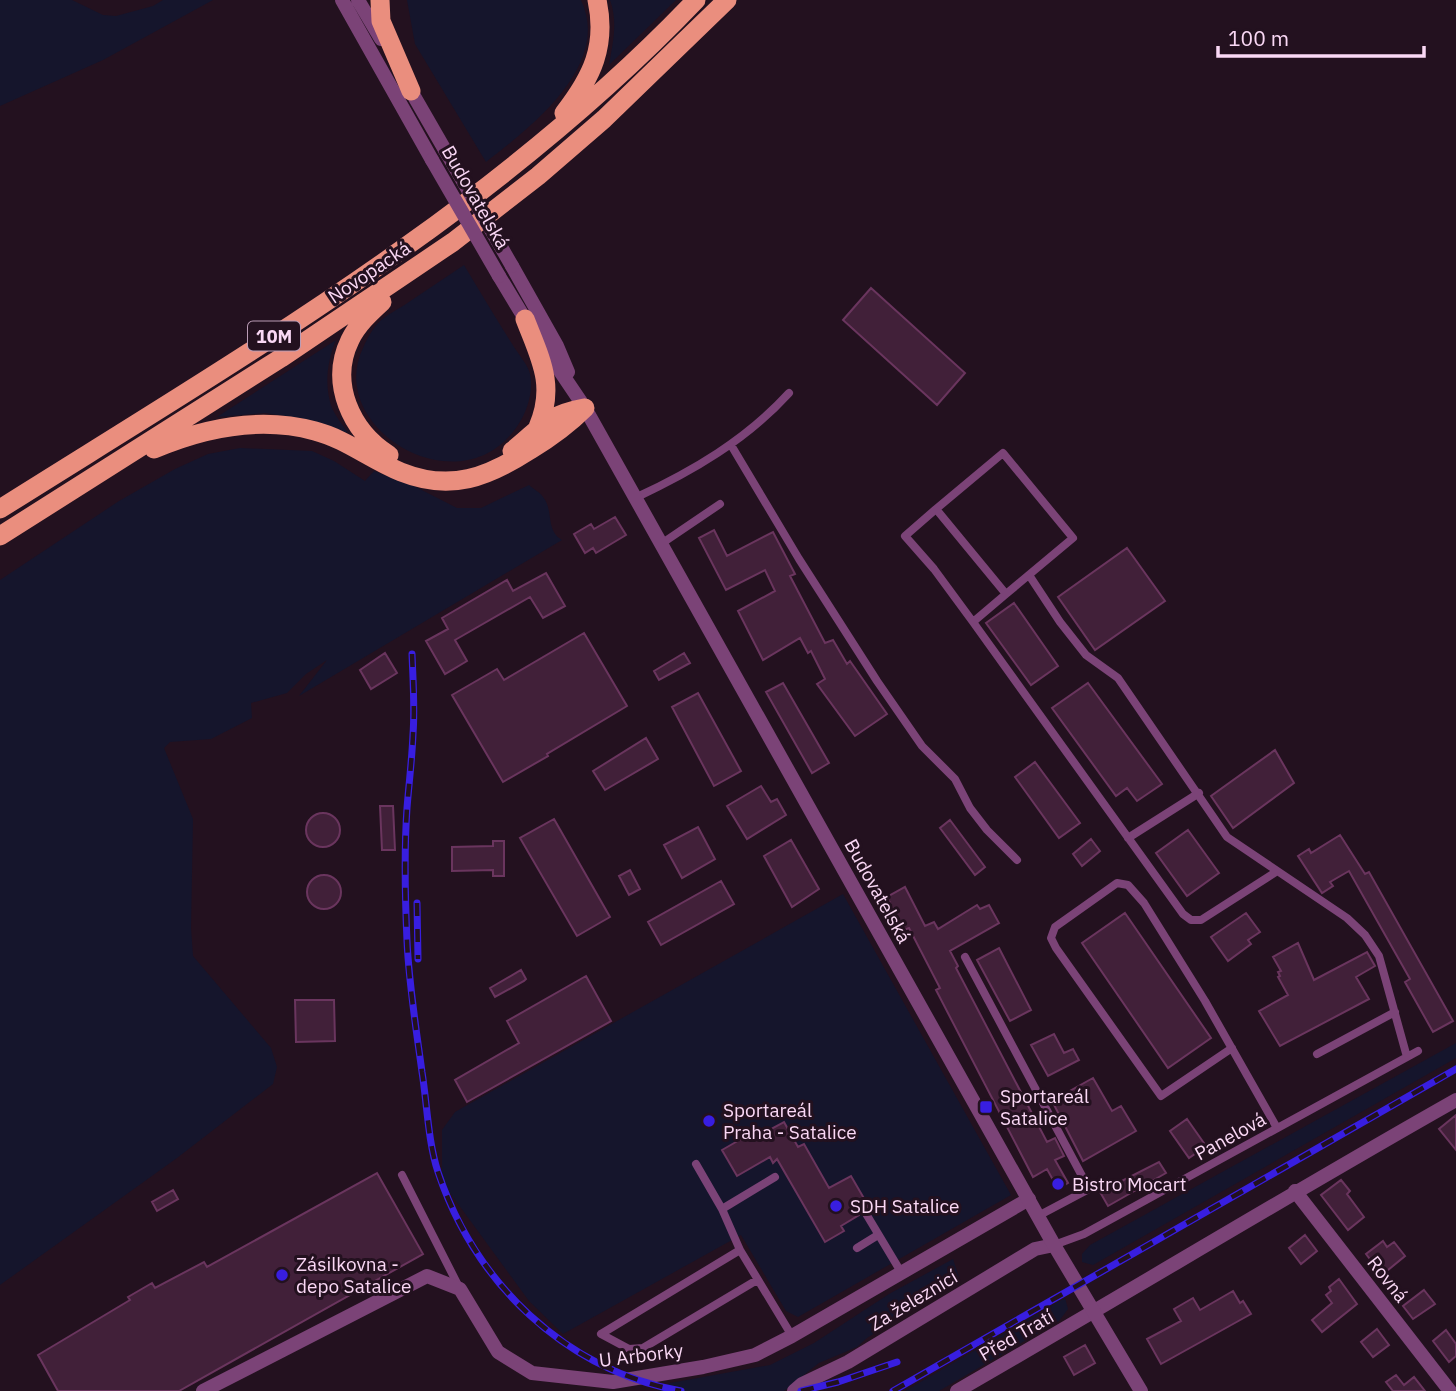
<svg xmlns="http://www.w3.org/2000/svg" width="1456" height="1391" font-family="'IBM Plex Sans',sans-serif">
<rect width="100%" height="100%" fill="#23111f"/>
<path fill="#15152c" d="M 0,0 L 72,0 L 103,15 L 116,16 L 153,6 L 163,0 L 213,0 L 103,60 L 0,106 Z
M 407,0 L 581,0 C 612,65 531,127 486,162 L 415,44 Z
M 610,0 L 676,0 L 609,65 C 613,42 618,22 610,0 Z
M 464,265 C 480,292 497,320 514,347 C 519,355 528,365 530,374 C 534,390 527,412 518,425 C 462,511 324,429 363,348 C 367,339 372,329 380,321 C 387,315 398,309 406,304 C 425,291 445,278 464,265 Z
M 336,340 C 327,361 324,387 332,408 C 336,417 343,425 348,433 L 300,418 L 265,413 L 217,417 Z
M 240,448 L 312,451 L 334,461 L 365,481 L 374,471 L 414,486 L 457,508 L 481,508 L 529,485 C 533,489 540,492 543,497 C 554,510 545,530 562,540 L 299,696 L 327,660 L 306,674 L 287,693 L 251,703 L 252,718 L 211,739 L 170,742 L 164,748 L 193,819 L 191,928 L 193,956 L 271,1048 L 277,1067 L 273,1084 L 177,1158 L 0,1285 L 0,580 L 119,501 L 175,469 L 208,454 Z
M 843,894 L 1011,1195 L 798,1317 L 786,1311 L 741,1235 L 563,1334 L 529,1301 L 442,1182 L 442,1130 L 455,1112 Z
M 1456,1043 L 1456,1058 L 1093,1265 L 1082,1262 L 1082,1254 L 1090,1245 Z
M 953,1259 L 960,1280 L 867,1338 L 857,1347 L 819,1363 L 784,1391 L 658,1391 L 670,1383 L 770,1365 L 814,1343 L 889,1294 Z
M 1065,1298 L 1068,1309 L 1059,1321 L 939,1391 L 905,1391 Z"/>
<path fill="#412039" stroke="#6a355e" stroke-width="2" d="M 871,288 L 965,373 L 937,405 L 843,320 Z
M 615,517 L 626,535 L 596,553 L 593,548 L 585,553 L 574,534 L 591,524 L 594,529 Z
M 714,530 L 727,556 L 773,532 L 795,574 L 790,576 L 825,643 L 833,640 L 847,664 L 850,661 L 887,714 L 855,736 L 817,684 L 825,679 L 811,651 L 808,653 L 800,638 L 763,660 L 738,611 L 775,591 L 765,570 L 726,590 L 699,538 Z
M 1127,548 L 1165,601 L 1095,650 L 1058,597 Z
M 546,573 L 565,606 L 543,618 L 530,597 L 455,640 L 467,661 L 445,674 L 426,641 L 448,629 L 442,618 L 507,580 L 513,591 Z
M 1014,603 L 1058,666 L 1031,685 L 986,623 Z
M 584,633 L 627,706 L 547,754 L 548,756 L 503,782 L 452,695 L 497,669 L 504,680 Z
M 385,653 L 397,673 L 371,689 L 360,670 Z
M 684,653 L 690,663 L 659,680 L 654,671 Z
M 783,683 L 829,763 L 812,773 L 766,692 Z
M 1088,683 L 1162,784 L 1137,801 L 1127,788 L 1116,796 L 1052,708 Z
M 698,693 L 741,771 L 714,786 L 672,707 Z
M 646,738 L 658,759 L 605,790 L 593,771 Z
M 1275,750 L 1294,783 L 1233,828 L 1211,796 Z
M 1035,762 L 1080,823 L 1059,838 L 1015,777 Z
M 761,786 L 771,802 L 777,799 L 786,815 L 747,839 L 727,806 Z
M 380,806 L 393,806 L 395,850 L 382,850 Z
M306 830a17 17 0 1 1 34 0a17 17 0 1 1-34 0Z
M 554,819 L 610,917 L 577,936 L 520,838 Z
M 950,820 L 985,867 L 975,875 L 940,828 Z
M 698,827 L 715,859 L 682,878 L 664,845 Z
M 1188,830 L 1219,873 L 1187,896 L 1156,853 Z
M 1340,835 L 1365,874 L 1369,872 L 1453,1021 L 1433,1032 L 1405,982 L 1410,979 L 1349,871 L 1330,882 L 1333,886 L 1322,893 L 1298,856 L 1309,849 L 1311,853 Z
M 1091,839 L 1100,851 L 1082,866 L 1073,854 Z
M 791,840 L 819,889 L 792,907 L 764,856 Z
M 493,841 L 504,841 L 504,876 L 493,876 L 493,870 L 452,871 L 452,847 L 493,846 Z
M 630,870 L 640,889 L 629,895 L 619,876 Z
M307 892a17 17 0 1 1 34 0a17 17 0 1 1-34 0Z
M 721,881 L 734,904 L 661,945 L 648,922 Z
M 905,887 L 925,926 L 934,922 L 938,929 L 977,905 L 980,909 L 989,905 L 999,923 L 950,951 L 958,966 L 956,968 L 1047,1142 L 1055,1138 L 1064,1156 L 1055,1160 L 1068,1183 L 1058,1189 L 1047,1169 L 1033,1177 L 936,990 L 940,988 L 909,928 L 904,930 L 887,897 Z
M 1125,913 L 1211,1038 L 1168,1068 L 1082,943 Z
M 1246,913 L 1260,932 L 1248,940 L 1251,944 L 1228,961 L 1211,937 Z
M 1298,943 L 1314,980 L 1367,952 L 1375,966 L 1356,977 L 1369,999 L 1280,1046 L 1259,1011 L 1288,995 L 1278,977 L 1280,976 L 1278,972 L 1281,971 L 1273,957 Z
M 999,948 L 1031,1010 L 1010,1021 L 977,960 Z
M 521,970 L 526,979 L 524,981 L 495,997 L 490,988 Z
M 586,976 L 611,1021 L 467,1102 L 455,1080 L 519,1043 L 507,1021 Z
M 295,1000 L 334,1000 L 335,1041 L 296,1042 Z
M 1054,1034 L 1064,1053 L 1073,1049 L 1079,1060 L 1048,1076 L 1031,1045 Z
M 1093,1078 L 1112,1111 L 1121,1106 L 1136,1131 L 1083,1161 L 1052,1101 Z
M 1456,1115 L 1456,1150 L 1439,1129 Z
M 1187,1119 L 1206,1146 L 1189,1158 L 1170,1131 Z
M 784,1122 L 798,1147 L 804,1144 L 829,1188 L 851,1176 L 869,1207 L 861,1207 L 859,1215 L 841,1226 L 844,1231 L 825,1242 L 777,1159 L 773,1163 L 770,1157 L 737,1176 L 722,1150 L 755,1131 L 758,1136 Z
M 1159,1162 L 1166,1173 L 1108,1206 L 1100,1192 Z
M 377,1173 L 423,1254 L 179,1391 L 58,1391 L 38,1355 L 130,1300 L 128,1297 L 152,1283 L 155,1288 L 204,1262 L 207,1267 Z
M 1341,1180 L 1350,1191 L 1347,1194 L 1364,1217 L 1348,1230 L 1321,1195 Z
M 173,1190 L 178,1199 L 157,1211 L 152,1202 Z
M 1305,1235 L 1317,1251 L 1301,1264 L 1289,1248 Z
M 1383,1241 L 1387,1247 L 1394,1242 L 1405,1256 L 1382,1275 L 1366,1254 Z
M 1339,1279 L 1357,1304 L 1322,1332 L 1312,1320 L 1332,1303 L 1326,1295 L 1331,1291 L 1329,1287 Z
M 1424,1290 L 1435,1304 L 1413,1319 L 1403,1306 Z
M 1233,1291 L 1240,1303 L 1243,1301 L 1251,1314 L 1161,1364 L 1147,1339 L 1181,1321 L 1174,1309 L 1193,1298 L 1200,1310 Z
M 1377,1329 L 1389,1345 L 1373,1357 L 1361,1342 Z
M 1446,1330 L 1456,1344 L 1456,1356 L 1449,1362 L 1433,1341 Z
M 1085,1345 L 1095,1363 L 1074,1375 L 1064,1357 Z
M 1396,1375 L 1404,1385 L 1414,1377 L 1425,1391 L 1393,1391 L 1386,1382 Z"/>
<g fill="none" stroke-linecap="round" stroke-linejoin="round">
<path stroke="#7b4377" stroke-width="8" d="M 731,445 L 799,559 L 877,681 L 922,746 L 955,779 L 970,808 L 987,830 L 1017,860
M 1003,453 L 1073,538 L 1006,594 L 936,509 Z
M 635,498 C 693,471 746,440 789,393
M 936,509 L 905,536 L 934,569 L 973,622 L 1183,914 L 1191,920 L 1201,920 L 1276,872
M 661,544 L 720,504
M 1029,575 L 1060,622 L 1086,655 L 1118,678 L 1227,837 L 1347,918 L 1365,935 L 1379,956 L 1407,1057
M 973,622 L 1006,594
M 1128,838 L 1199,793
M 965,957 L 1089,1189 L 1038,1216
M 1232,1048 L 1161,1096 L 1056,948 L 1051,938 L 1055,927 L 1117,883 L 1128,885 L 1144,903 L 1205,1001 L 1277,1128
M 1317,1054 L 1395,1012
M 696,1164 L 722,1209 L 740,1250 L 792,1336
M 402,1175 L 460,1289
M 722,1209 L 775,1177
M 865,1212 L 901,1272
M 1054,1245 L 1084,1234 L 1418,1051
M 857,1248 L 878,1235
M 601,1334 L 629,1349 L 643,1348 L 757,1280
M 601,1334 L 740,1250"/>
<path stroke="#7b4377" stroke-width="14" d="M 1295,1191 L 1450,1391
M 203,1391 L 427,1276 L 460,1289 L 498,1352 L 532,1373 L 613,1382 L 703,1367 L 755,1355 L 792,1336 L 1029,1199
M 794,1391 L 802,1384 L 848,1362 L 1035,1249 L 1054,1245
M 957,1391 C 1124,1295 1288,1195 1456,1100"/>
<path stroke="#7b4377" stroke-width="14" d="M 342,0 L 432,160
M 358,0 L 381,39
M 407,84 L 445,150
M 512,266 L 557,346 L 568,372
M 499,276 L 525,319 L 585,408 L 1054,1245 L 1141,1391"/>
<path stroke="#ea8e7e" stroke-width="19" d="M 380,0 L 381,21 L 411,91
M 564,113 C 592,77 607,46 597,0
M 382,302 C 370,313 357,325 350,340 C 329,383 351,431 389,455
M 525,319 C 540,358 556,385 538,427
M 154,449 C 206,427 260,416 315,431 C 346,439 371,460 401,472 C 451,492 488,477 530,450 C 550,438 568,425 585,408
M 512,451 C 541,428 546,415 584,408
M 0,509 C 243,356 496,210 696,0
M 0,536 L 281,358 L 453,242 L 538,176 L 604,119 L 727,0"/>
<g stroke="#381ee0" stroke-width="7">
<path id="rail" d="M 412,654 C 413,681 415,708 413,734 C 412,759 409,783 407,808 C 404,851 405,897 407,941 C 409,985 416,1028 422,1072 C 427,1103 428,1142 438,1172 C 475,1283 565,1370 681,1391
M 417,903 L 418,959
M 801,1391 L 838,1382 L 897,1362
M 893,1391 L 1456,1069"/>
</g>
<use href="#rail" stroke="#23111f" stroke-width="4.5" stroke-dasharray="13" stroke-linecap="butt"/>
<path stroke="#7b4377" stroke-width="14" d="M 445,150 L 512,266
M 432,160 L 499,276"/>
</g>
<g fill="#381ee0" stroke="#23111f" stroke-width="2.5">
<rect x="979" y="1100" width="14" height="14" rx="3.5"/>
<circle cx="709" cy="1121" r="7"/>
<circle cx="1058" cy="1184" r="7"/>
<circle cx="836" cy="1206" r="7"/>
<circle cx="282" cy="1275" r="7"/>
</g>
<g text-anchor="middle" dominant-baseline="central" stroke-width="6" stroke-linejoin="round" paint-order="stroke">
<rect fill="#23111f" stroke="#ba9cb5" stroke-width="2" x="248" y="321.5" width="52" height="29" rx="5"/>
<g font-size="18" font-weight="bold" fill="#fad8f5">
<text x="274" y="336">10M</text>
</g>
<g font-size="19" fill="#fad8f5" stroke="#23111f">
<text transform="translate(476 197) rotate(60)">Budovatelská</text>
<text transform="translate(369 272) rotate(-34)">Novopacká</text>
<text transform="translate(878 891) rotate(61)">Budovatelská</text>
<text transform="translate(1230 1136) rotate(-29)">Panelová</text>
<text transform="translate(1388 1279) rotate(52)">Rovná</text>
<text transform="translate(913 1300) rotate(-31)">Za železnicí</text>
<text transform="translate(1016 1335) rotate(-30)">Před Tratí</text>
<text transform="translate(641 1355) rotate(-7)">U Arborky</text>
</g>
<g font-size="19" fill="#fad8f5" stroke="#23111f" text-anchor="start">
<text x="1000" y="1096">Sportareál<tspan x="1000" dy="22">Satalice</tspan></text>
<text x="723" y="1110">Sportareál<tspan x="723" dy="22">Praha - Satalice</tspan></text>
<text x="1072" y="1184">Bistro Mocart</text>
<text x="850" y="1206">SDH Satalice</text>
<text x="296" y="1264">Zásilkovna -<tspan x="296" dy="22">depo Satalice</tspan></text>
</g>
</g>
<path d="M1218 46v10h206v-10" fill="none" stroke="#fad8f5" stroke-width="3.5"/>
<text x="1228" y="46" font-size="21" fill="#fad8f5" stroke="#23111f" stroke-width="5" paint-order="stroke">100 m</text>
</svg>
